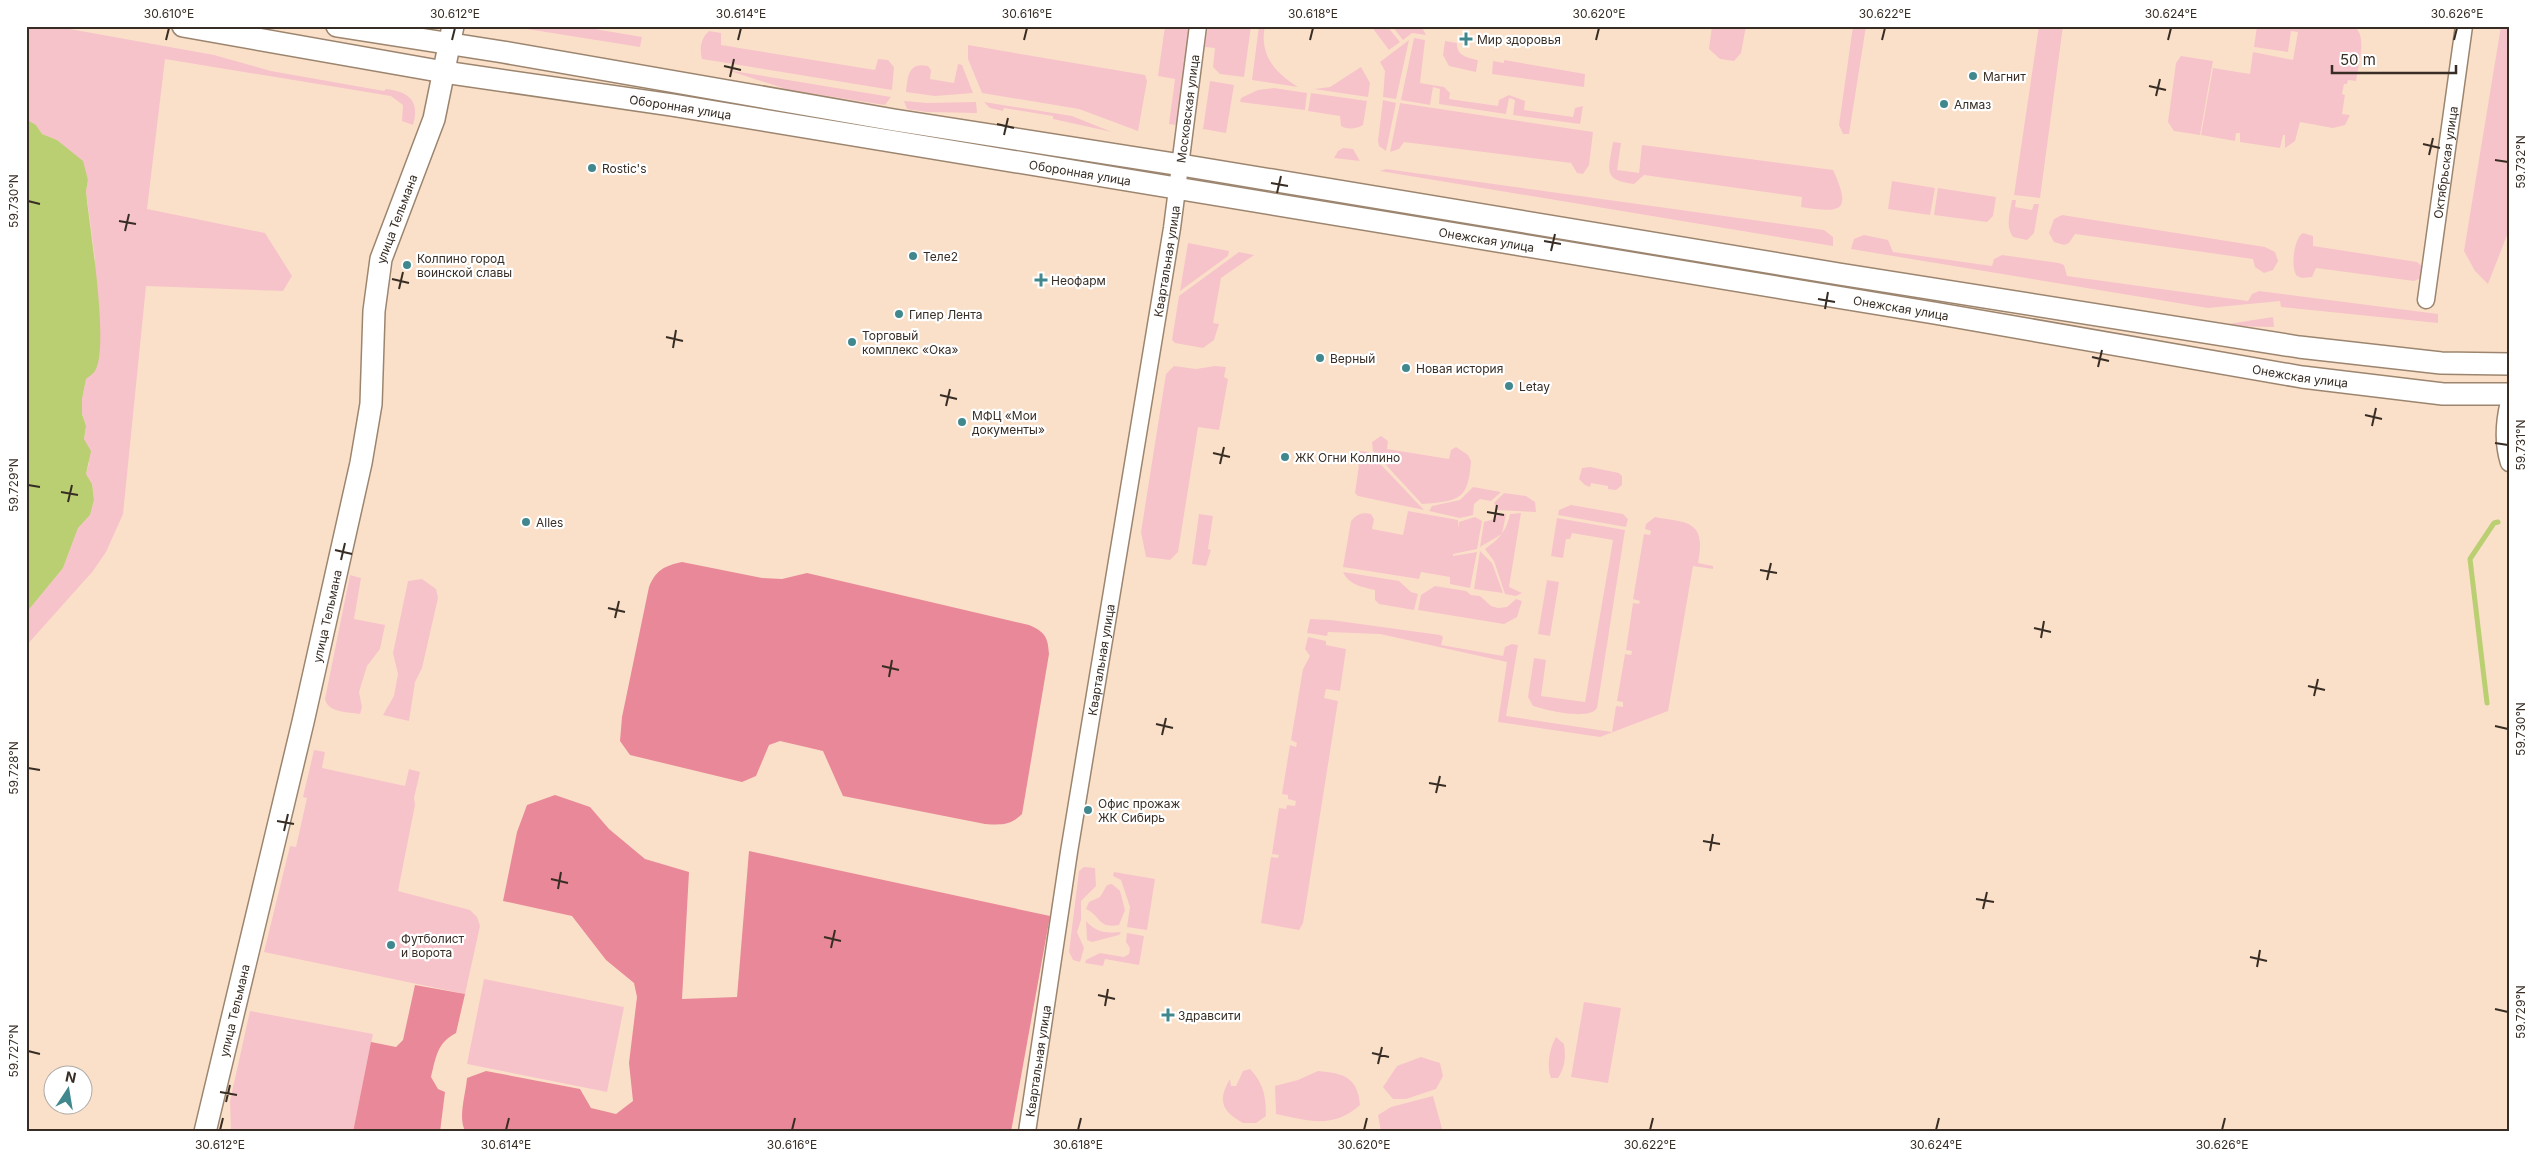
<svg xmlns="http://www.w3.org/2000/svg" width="2535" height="1158" font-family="Inter,sans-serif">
<rect width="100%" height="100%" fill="#fae0c9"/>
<path fill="#f7c3ca" d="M 26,26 L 53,26 L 214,55 L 271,71 L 384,91 L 386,89 C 409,92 420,100 413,125 L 402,121 L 403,105 L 391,96 L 165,59 L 147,209 L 265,233 L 292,276 L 283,291 L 146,286 L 123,514 L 106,552 L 93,571 L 26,646 L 26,613 L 63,568 L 78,528 L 90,515 L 94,500 L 92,484 L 86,474 L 89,463 L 84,439 L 86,426 L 82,414 L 82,399 L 86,379 L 95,259 L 86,191 L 88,180 L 82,161 L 57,140 L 42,134 L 36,125 L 26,119 Z
M 508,26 L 577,26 L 642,37 L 640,47 Z
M 1165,26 L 1189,26 L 1177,125 L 1169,124 L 1175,79 L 1158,76 Z
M 1208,26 L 1251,26 L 1244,77 L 1220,74 L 1213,67 L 1215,48 L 1205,47 Z
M 1259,26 L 1265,26 C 1259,55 1275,73 1298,87 L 1252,80 Z
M 1371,26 L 1387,26 L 1400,42 L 1389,50 Z
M 1392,26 L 1422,27 L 1426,35 L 1412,33 L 1403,40 Z
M 1712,26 L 1746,26 L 1741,53 L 1734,61 L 1720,59 L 1709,49 Z
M 1853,26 L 1866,26 L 1849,134 L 1843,134 L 1839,125 Z
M 2039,26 L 2063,26 L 2040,198 L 2014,195 Z
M 2257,26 L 2354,26 C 2368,36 2358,66 2356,81 L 2348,80 L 2347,84 L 2344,84 L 2342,94 L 2345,95 L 2342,114 L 2350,115 L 2345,125 L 2333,128 L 2300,122 L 2295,141 L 2285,148 L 2285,135 L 2283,135 L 2280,148 L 2240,142 L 2240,133 L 2236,133 L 2235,141 L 2201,135 L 2213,68 L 2250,74 L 2253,52 L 2293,60 L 2298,32 L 2291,31 L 2288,52 L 2254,47 Z
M 2501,26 L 2509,26 L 2509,230 L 2488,284 L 2475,271 L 2464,251 Z
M 709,31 L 721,33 L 721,45 L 875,70 L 878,59 L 888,60 L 894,67 L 892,90 L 702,59 C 699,49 701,38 709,31 Z
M 1414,38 L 1425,40 L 1420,83 L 1444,87 L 1450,93 L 1449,99 L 1498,106 L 1499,100 L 1509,95 L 1525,101 L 1524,110 L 1573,117 L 1575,108 L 1583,106 L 1580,124 L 1513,115 L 1515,100 L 1509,98 L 1506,114 L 1439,104 L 1440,89 L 1433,87 L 1430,105 L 1401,100 Z
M 1409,40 L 1396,99 L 1383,97 L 1385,71 L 1380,62 Z
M 1445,41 L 1457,43 C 1456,55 1467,58 1478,60 L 1476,72 L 1449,66 L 1443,55 Z
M 968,45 L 1145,75 L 1147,81 L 1138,131 L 1079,109 L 982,93 L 968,59 Z
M 2181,56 L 2213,61 L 2200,135 L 2174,131 L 2168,122 L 2176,63 Z
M 1504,60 L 1585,74 L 1584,87 L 1492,74 L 1493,61 L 1504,63 Z
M 958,64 L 962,65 L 973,93 L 935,96 L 906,92 C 908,76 908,62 928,66 L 931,70 L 930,79 L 954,83 Z
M 1361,67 L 1370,83 L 1368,97 L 1314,89 L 1330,87 Z
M 727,70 L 891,97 L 885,105 L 789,90 Z
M 1210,81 L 1234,85 L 1226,133 L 1203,129 Z
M 1274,88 L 1307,93 L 1305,110 L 1240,102 L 1241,98 L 1258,90 Z
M 1311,93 L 1367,101 L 1363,125 C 1356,129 1349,130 1341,126 L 1340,116 L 1308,111 Z
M 1383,100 L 1396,103 L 1386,151 L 1379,146 L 1378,141 Z
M 904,101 L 927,103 L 976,102 L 977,113 L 927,112 L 907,109 Z
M 984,102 L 1072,116 L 1112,132 L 1053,119 L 1053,116 L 1004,108 L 1003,111 L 990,108 Z
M 1400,103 L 1593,132 L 1589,165 L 1583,174 L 1577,173 L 1571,163 L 1404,142 L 1399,149 L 1390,152 Z
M 1613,142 L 1621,143 L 1617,170 L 1639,173 L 1642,145 L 1833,170 C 1853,213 1840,213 1801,207 L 1802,197 L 1644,175 L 1634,184 C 1601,180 1609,169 1613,142 Z
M 1343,148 L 1353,149 L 1360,161 L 1334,158 L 1338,151 Z
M 1386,169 L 1824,230 L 1833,237 L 1833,246 L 1380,171 Z
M 1892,181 L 1935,188 L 1930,215 L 1888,209 Z
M 1938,188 L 1996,197 L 1993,216 L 1987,222 L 1934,215 Z
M 2012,200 L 2016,200 L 2015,207 L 2032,210 L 2034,204 L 2039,204 L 2034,233 L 2027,240 L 2013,237 C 2005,226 2010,213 2012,200 Z
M 2062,215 L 2265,247 L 2275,252 L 2278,261 L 2273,270 L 2264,273 L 2255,267 L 2253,259 L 2075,234 L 2069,243 L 2064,245 L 2054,242 L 2049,233 L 2054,219 Z
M 2303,233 L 2313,236 L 2313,246 L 2417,262 L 2423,267 L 2423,277 L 2414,281 L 2316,268 L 2312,277 L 2302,278 L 2297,276 C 2290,268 2294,238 2303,233 Z
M 1864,235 L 1888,240 L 1893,252 L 1992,266 L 1994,259 L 2002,255 L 2059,263 L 2064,265 L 2067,276 L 2248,301 L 2252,294 L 2259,291 L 2438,314 L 2438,323 L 2281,307 L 2280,301 L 2208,308 L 1851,249 L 1854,239 Z
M 1188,243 L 1229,251 L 1228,256 L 1180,291 Z
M 1239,252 L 1254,255 L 1221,278 L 1213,323 L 1219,324 L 1214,340 L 1203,348 L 1175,343 L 1172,340 L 1179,296 Z
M 2273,317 L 2274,327 L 2225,326 L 2228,324 Z
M 1174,366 L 1196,369 L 1215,366 L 1226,367 L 1224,377 L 1228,379 L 1219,430 L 1198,427 L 1178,552 L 1170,560 L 1146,557 L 1141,532 L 1166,374 Z
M 1381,436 L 1388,441 L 1387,449 L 1449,459 L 1451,450 L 1456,447 L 1468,455 L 1471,461 C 1468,500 1460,501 1422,504 L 1373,451 L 1372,442 Z
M 1360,451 L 1369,452 L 1424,510 L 1358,496 L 1355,493 L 1359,465 L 1352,462 L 1354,456 Z
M 1590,467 L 1619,473 L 1622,476 L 1622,485 L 1616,490 L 1608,489 L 1608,486 L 1591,483 L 1590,487 L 1585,485 L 1579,479 L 1582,468 Z
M 1473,487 L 1501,492 L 1491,501 L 1480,499 L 1474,504 L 1473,515 L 1460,518 L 1429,511 L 1432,506 L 1460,500 Z
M 1504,493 L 1526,496 L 1535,502 L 1536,512 L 1497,510 L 1494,503 Z
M 1571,505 L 1623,514 L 1628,519 L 1626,527 L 1558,515 L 1559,510 Z
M 1408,511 L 1458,520 L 1458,528 L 1459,522 L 1475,517 L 1482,521 L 1477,549 L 1453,554 L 1453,556 L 1477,552 L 1470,588 L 1450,584 L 1450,577 L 1421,572 L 1419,579 L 1343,567 L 1351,521 C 1357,514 1362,512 1371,514 L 1374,519 L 1372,529 L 1403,535 Z
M 1521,513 L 1509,587 L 1522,593 L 1516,596 L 1505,594 L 1494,561 L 1485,549 C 1500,538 1506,532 1510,514 Z
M 1199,514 L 1213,516 L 1208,549 L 1211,550 L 1206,566 L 1192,564 Z
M 1496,514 L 1506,514 L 1502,534 L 1480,547 L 1484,522 L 1494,519 Z
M 1655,517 C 1690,523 1706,521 1698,563 L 1713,566 L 1713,569 L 1693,566 L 1668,711 L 1600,737 L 1498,722 L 1507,662 L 1380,634 L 1328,632 L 1327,636 L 1307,633 L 1310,619 L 1331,620 L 1440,635 L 1443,637 L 1441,645 L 1503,656 L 1505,647 L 1512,644 L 1518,645 L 1506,716 L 1612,732 L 1616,706 L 1623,707 L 1623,702 L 1617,701 L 1625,654 L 1631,655 L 1632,651 L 1626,650 L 1633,603 L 1639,604 L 1640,601 L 1633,599 L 1644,534 L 1650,535 L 1651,531 L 1645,529 L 1646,524 Z
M 1557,518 L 1625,530 L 1597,708 C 1589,721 1546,710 1533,706 L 1528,697 L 1534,658 L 1546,660 L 1541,696 L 1585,702 L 1613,540 L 1572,533 L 1570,539 L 1566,539 L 1563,558 L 1551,556 Z
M 1480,551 L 1492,563 L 1503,593 L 1474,589 Z
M 1343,572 L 1399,581 L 1411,592 L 1418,594 L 1414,610 L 1379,604 L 1375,600 L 1375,590 C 1362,587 1349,585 1343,572 Z
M 350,575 L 361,578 L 354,619 L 385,625 L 380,649 L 367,666 L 359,692 L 362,707 L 360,714 C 348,712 328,713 325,699 Z
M 422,579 L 436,589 L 438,598 L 422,668 L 415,682 L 409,721 L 383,715 L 394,696 L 398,674 L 393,653 L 408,581 Z
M 1547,580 L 1559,582 L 1550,636 L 1538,634 Z
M 1435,586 L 1466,591 L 1471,595 L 1480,596 L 1491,606 L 1498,608 L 1507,607 L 1516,599 L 1522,601 L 1517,617 L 1504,624 L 1418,610 L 1421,595 Z
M 1308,637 L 1326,641 L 1326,645 L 1346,649 L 1340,691 L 1326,689 L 1324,698 L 1338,701 L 1303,923 L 1299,930 L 1261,923 L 1271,857 L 1278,858 L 1279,855 L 1272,854 L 1279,808 L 1286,809 L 1287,805 L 1295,806 L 1296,801 L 1288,799 L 1288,795 L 1282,794 L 1290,745 L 1296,747 L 1297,743 L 1291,740 L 1303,669 L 1310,656 L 1305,649 Z
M 314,750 L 325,752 L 322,768 L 405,786 L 409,769 L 420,772 L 414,798 L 415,805 L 398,891 L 470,910 L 477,917 L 480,926 L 465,994 L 264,952 L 290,846 L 296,847 L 307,798 L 303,797 Z
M 1084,867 L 1095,868 L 1096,886 L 1081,901 L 1081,920 L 1077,932 L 1084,948 L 1080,962 L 1073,960 L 1069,952 L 1079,871 Z
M 1114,872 L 1155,879 L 1147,930 L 1127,927 L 1130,907 L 1121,880 L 1113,876 Z
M 1112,884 L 1120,891 L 1125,910 L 1119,925 C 1098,929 1101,916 1086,909 L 1089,902 L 1100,897 L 1107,885 Z
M 1086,921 C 1097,933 1106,933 1121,932 L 1119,935 L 1092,942 L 1087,940 Z
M 1127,933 L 1144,936 L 1139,965 L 1105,959 L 1103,966 L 1085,963 L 1086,960 L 1100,953 L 1124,957 L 1129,954 L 1130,948 L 1126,942 Z
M 484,979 L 624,1007 L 607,1092 L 467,1064 Z
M 1584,1002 L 1621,1008 L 1608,1083 L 1571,1077 Z
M 250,1011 L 373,1034 L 353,1132 L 231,1132 L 230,1101 Z
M 1556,1037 L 1564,1044 C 1566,1057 1565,1067 1558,1078 L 1551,1078 C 1546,1067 1550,1047 1556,1037 Z
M 1421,1057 L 1440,1063 L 1443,1076 L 1436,1089 L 1406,1099 L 1393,1099 L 1383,1087 L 1397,1066 Z
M 1250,1069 C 1264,1084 1266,1097 1266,1116 L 1256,1123 L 1243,1123 C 1222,1111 1217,1101 1230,1079 L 1231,1086 L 1236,1086 L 1243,1071 Z
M 1318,1071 C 1343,1073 1358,1077 1360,1105 C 1333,1129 1309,1121 1276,1114 L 1275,1086 L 1298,1080 Z
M 1433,1096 L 1443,1132 L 1381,1132 L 1378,1115 L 1391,1107 Z"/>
<path fill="#e98898" d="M 682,562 L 762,578 L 782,579 L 807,573 L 1029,625 C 1045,632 1048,637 1049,654 L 1022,814 C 1010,826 1001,825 985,824 L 843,796 L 823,751 L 780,741 L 769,745 L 756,776 L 742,782 L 630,755 L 620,741 L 622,717 L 649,587 C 656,570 664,566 682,562 Z
M 555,795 L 590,807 L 609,829 L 645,859 L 689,872 L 682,999 L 737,997 L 749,851 L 1050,916 L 1011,1132 L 466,1132 C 457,1120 466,1093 467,1078 L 486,1071 L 580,1089 L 591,1108 L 616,1114 L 633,1101 L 629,1063 L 637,997 L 634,983 L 606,960 L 572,916 L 503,901 L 517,832 L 527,805 Z
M 415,985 L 465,994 L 456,1033 C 437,1043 436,1057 431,1077 L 438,1089 L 445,1092 L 440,1132 L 353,1132 L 371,1042 L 396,1047 L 403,1040 Z"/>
<path fill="#bace72" d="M 26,119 L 36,125 L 42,134 L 57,140 L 83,161 L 88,180 L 86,191 C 89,225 110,346 95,371 C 93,374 88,377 86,379 L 82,399 L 82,414 L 86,426 L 84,439 L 91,451 L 86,474 L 92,484 L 94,500 L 90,515 L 78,528 L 63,568 L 26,613 Z"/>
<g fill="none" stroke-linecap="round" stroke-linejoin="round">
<path stroke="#bace72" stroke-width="5" d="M 2487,703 L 2470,559 L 2494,523 L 2498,522"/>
<g stroke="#9c856f" stroke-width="19">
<g id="minor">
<path id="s1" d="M 2426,300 L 2464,26"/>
<path d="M 2509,402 C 2504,422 2503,444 2509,463"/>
<path id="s2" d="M 1027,1132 L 1069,852 L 1172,228 L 1198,26"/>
</g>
</g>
<g stroke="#9c856f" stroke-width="24">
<g id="major">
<path id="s3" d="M 183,26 L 444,72 L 672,105 L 1934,313 L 2302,377 L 2443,394 L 2509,394"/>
<path d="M 337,26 L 503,52 L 894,120 L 1181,165 L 1839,274 L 2299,347 L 2441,363 L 2509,364"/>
<path id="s4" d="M 205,1132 L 303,722 L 361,463 L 371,404 L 374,311 L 381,259 L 434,119 L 453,26"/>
</g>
</g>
<use href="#minor" stroke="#fff" stroke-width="16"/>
<use href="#major" stroke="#fff" stroke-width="21"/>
</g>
<path fill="none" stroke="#372d24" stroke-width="2" d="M 166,40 L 169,28M 452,40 L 455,28M 738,40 L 741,28M 1024,40 L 1027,28M 1310,40 L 1313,28M 1596,40 L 1599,28M 1882,40 L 1885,28M 2168,40 L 2171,28M 2454,40 L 2457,28M 724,66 L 741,70M 730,77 L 734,59M 2149,86 L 2166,90M 2156,96 L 2160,79M 997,124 L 1014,128M 1004,135 L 1008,118M 2423,144 L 2440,148M 2429,155 L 2433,138M 2495,160 L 2508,162M 1271,183 L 1288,186M 1277,193 L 1281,176M 28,201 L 40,204M 119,221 L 136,224M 125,231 L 129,214M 1544,241 L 1561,244M 1551,251 L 1555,234M 392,279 L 409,283M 399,289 L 403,272M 1818,299 L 1835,302M 1825,309 L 1828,292M 666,337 L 683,341M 673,348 L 676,330M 2092,357 L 2109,361M 2098,367 L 2102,350M 940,395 L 957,399M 946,406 L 950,389M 2365,415 L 2382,419M 2372,426 L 2376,408M 2495,443 L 2508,445M 1213,453 L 1230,457M 1220,464 L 1224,447M 28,485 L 40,487M 61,492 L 78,495M 68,502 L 72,485M 1487,512 L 1504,515M 1494,522 L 1497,505M 335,550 L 352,554M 341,560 L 345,543M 1760,570 L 1777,573M 1767,580 L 1771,563M 608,608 L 625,612M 615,618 L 619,601M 2034,628 L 2051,632M 2041,638 L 2044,621M 882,666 L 899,670M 889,677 L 892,660M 2308,686 L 2325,690M 2314,696 L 2318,679M 1156,724 L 1173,728M 2495,726 L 2508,729M 1162,735 L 1166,718M 28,768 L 40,770M 1429,783 L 1446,786M 1436,793 L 1440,776M 277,821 L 294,824M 284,831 L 288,814M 1703,841 L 1720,844M 1710,851 L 1713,834M 551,879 L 568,883M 558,889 L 561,872M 1976,899 L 1994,902M 1983,909 L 1987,892M 824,937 L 841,941M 831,948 L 835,930M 2250,957 L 2267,961M 2257,967 L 2260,950M 1098,995 L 1115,999M 1105,1006 L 1108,989M 2495,1009 L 2508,1012M 28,1051 L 40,1054M 1372,1053 L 1389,1057M 1378,1064 L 1382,1047M 220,1092 L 237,1095M 226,1102 L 230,1085M 220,1130 L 223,1118M 506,1130 L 509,1118M 792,1130 L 795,1118M 1078,1130 L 1081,1118M 1364,1130 L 1367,1118M 1650,1130 L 1653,1118M 1936,1130 L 1939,1118M 2222,1130 L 2225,1118"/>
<g fill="#40888d" stroke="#fff" stroke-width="2">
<path d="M1463.5 31.5h5v5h5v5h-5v5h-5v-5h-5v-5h5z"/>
<circle cx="1973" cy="76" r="5"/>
<circle cx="1944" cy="104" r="5"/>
<circle cx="592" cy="168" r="5"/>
<circle cx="913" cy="256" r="5"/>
<circle cx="407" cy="265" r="5"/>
<path d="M1038.5 272.5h5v5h5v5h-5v5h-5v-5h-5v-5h5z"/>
<circle cx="899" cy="314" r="5"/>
<circle cx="852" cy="342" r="5"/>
<circle cx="1320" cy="358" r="5"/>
<circle cx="1406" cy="368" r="5"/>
<circle cx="1509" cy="386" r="5"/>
<circle cx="962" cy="422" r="5"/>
<circle cx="1285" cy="457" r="5"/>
<circle cx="526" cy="522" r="5"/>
<circle cx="1088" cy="810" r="5"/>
<circle cx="391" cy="945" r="5"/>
<path d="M1165.5 1007.5h5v5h5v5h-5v5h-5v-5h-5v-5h5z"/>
</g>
<g text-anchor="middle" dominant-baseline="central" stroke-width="4.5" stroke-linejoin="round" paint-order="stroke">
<g font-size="12" fill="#372d24" stroke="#fff" text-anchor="start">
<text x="1477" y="39">Мир здоровья</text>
<text x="1983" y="76">Магнит</text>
<text x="1954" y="104">Алмаз</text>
<text x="602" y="168">Rostic's</text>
<text x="923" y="256">Теле2</text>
<text x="417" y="258">Колпино город<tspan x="417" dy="14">воинской славы</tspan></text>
<text x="1051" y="280">Неофарм</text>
<text x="909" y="314">Гипер Лента</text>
<text x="862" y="335">Торговый<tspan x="862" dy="14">комплекс «Ока»</tspan></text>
<text x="1330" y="358">Верный</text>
<text x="1416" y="368">Новая история</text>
<text x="1519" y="386">Letay</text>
<text x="972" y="415">МФЦ «Мои<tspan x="972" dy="14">документы»</tspan></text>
<text x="1295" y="457">ЖК Огни Колпино</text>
<text x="536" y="522">Alles</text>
<text x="1098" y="803">Офис прожаж<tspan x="1098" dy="14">ЖК Сибирь</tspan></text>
<text x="401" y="938">Футболист<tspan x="401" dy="14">и ворота</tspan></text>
<text x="1178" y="1015">Здравсити</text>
</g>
<g font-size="12" fill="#372d24" stroke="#fff">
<text stroke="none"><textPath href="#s3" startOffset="504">Оборонная улица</textPath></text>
<text stroke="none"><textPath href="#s2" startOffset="1036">Московская улица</textPath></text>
<text stroke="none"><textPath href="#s1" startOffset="139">Октябрьская улица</textPath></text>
<text stroke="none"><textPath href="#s3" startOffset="909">Оборонная улица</textPath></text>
<text stroke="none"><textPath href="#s4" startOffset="935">улица Тельмана</textPath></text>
<text stroke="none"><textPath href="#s3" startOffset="1321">Онежская улица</textPath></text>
<text stroke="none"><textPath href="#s2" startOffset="882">Квартальная улица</textPath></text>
<text stroke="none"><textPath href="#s3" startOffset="1741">Онежская улица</textPath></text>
<text stroke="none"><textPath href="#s3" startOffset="2146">Онежская улица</textPath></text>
<text stroke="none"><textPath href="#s4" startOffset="530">улица Тельмана</textPath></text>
<text stroke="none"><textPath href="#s2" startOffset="478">Квартальная улица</textPath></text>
<text stroke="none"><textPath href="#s4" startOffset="125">улица Тельмана</textPath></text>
<text stroke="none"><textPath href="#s2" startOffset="72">Квартальная улица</textPath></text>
</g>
</g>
<rect width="2535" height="1158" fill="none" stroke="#ffffff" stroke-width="55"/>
<g transform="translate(68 1090) rotate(12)"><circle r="24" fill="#ffffff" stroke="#afaba7"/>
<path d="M0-4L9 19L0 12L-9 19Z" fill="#40888d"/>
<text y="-8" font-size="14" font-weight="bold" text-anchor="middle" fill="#372d24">N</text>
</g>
<path d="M2332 65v8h124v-8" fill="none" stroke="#372d24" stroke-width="2.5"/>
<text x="2340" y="65" font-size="15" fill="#372d24" stroke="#ffffff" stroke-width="4" paint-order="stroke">50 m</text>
<rect x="28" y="28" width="2480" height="1102" fill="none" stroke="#372d24" stroke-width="2"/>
<g font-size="12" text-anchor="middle" fill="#372d24">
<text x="169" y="18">30.610°E</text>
<text x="455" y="18">30.612°E</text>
<text x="741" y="18">30.614°E</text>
<text x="1027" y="18">30.616°E</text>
<text x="1313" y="18">30.618°E</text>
<text x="1599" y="18">30.620°E</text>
<text x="1885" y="18">30.622°E</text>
<text x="2171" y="18">30.624°E</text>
<text x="2457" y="18">30.626°E</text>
<text transform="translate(2521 162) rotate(-90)" y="4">59.732°N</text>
<text transform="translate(14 201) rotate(-90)" y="4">59.730°N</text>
<text transform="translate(2521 445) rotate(-90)" y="4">59.731°N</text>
<text transform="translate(14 485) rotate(-90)" y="4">59.729°N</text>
<text transform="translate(2521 729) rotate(-90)" y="4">59.730°N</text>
<text transform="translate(14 768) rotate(-90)" y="4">59.728°N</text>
<text transform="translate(2521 1012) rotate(-90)" y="4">59.729°N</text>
<text transform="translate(14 1051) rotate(-90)" y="4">59.727°N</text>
<text x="220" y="1149">30.612°E</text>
<text x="506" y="1149">30.614°E</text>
<text x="792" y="1149">30.616°E</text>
<text x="1078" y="1149">30.618°E</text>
<text x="1364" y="1149">30.620°E</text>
<text x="1650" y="1149">30.622°E</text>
<text x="1936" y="1149">30.624°E</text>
<text x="2222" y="1149">30.626°E</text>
</g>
</svg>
